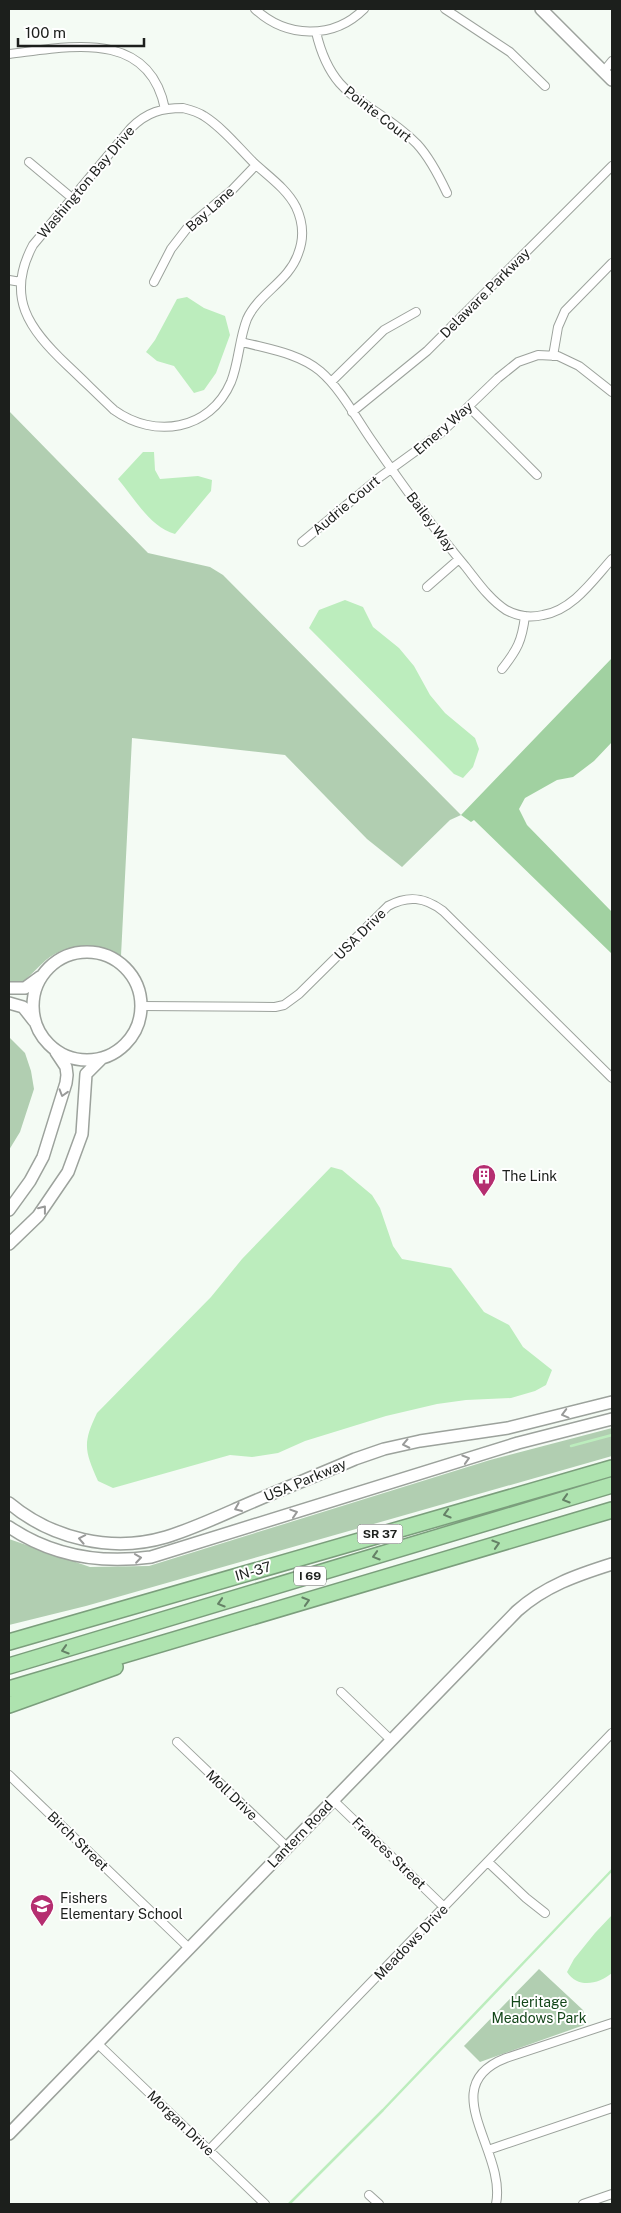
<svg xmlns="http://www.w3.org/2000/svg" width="621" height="2213" font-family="'Public Sans',sans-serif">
<rect width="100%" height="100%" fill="#f4fbf4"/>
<path fill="#b1ceb1" d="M 9,411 L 148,553 L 210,567 L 223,575 L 461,815 L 450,820 L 402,867 L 367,839 L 285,755 L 132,738 L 121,956 C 96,945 69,941 46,960 C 38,967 31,975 23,982 L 9,982 Z
M 9,1037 L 25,1053 L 31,1071 L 34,1089 L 20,1132 L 9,1150 Z
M 612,1428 L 612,1456 L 86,1606 L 9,1625 L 9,1539 L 90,1567 L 149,1566 L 490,1460 Z
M 539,1969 L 583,2010 L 587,2024 L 480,2062 L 464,2046 Z"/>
<path fill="#a1d1a1" d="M 612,658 L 612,742 L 594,761 L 573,777 L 557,780 L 525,798 L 519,809 L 527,825 L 612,912 L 612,954 L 474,820 L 471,822 L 461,815 Z"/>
<path fill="#bcedbd" d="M 187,297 L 204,308 L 225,316 L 230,335 L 216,373 L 204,390 L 194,393 L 174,366 L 157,361 L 146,352 L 155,340 L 177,299 Z
M 143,452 L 154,452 L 155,470 L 160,479 L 198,476 L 212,480 L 211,491 L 175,534 C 150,527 134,498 118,479 Z
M 345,600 L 363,607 L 373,627 L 399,648 L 414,666 L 430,695 L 445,713 L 475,738 L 479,749 L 473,767 L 463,778 L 454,774 L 309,628 L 319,610 Z
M 331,1167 L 342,1170 L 372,1195 L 380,1208 L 393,1246 L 402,1259 L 451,1268 L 484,1312 L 509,1325 L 523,1347 L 552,1370 L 546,1385 L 535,1391 L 511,1398 L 466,1400 L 437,1404 L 386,1416 L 305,1441 L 278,1453 L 252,1457 L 230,1455 L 113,1488 L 98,1481 C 85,1451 82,1444 97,1413 L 211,1297 L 242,1259 Z
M 612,1915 L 612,1973 C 599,1984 578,1989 567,1972 L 574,1959 L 595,1933 Z"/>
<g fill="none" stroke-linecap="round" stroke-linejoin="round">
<path stroke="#bcedbd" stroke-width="2.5" d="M 571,1446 L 612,1435
M 289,2204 L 383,2110 L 612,1870"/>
<g stroke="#9ca29c" stroke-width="10">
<path id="street" d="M 255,9 C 286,38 333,40 364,9
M 445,9 L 510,52 L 545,86
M 316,32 C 333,105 373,99 417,144 C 430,158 439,176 447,193
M 9,54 C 68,47 149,28 165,109
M 604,71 L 612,61
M 183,108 C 191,110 198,112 204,116 C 223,128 238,147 254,163 C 268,176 287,189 296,207 C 303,222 304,239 298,254 C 289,281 258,294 247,319 C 239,339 239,362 231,382 C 210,431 154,439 114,410 C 98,395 83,380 67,365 C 29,329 5,297 33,245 L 131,128 C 147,112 162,108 183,108 Z
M 29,162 L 72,198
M 9,280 L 21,282
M 154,282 L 171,249 L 188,227 L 232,190 L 256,165
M 242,342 C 268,349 298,353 320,371 C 341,389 356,418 372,441 C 401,483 431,526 465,566 C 477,581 489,599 506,610 C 517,616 530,618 543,615 C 573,610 593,580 612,559
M 553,356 L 558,327 L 565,311 L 612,263
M 331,382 L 384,330 L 416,312
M 469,407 L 537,475
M 352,412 L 427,351 L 612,166
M 302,542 L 380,477 L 442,432 L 498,378 L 518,362 L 538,355 L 558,356 L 579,366 L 612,392
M 427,587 L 459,559
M 502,669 C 517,650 522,641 525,616
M 140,1006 L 275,1007 L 284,1005 L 299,994 L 388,906 C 408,895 425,897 443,911 L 612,1078
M 341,1692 L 391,1740
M 177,1742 L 287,1847
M 9,1775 L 190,1949
M 333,1800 L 444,1907
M 488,1862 L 526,1898 L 545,1913
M 97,2043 L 265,2204
M 209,2150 L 612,1733
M 488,2150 L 612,2108
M 369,2195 L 379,2204
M 496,2204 C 507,2151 433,2086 506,2058 L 612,2023
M 583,2204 L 612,2194"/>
</g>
<g stroke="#9ca29c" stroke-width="14">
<path id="secondary" d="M 541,9 L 612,80
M33 1006a54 54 0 1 1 108 0a54 54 0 1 1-108 0Z
M 9,988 L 25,988 L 40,977
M 9,1003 L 23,1007 L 34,1021
M 9,1210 L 30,1181 L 43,1157 L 66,1083 L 67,1075 L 66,1067 L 56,1052
M 9,1244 L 38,1216 L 68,1172 L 82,1134 L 86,1074 L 101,1059
M 9,1503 C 52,1539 112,1553 166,1537 C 192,1529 218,1517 243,1506 C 280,1490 318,1475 355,1459 L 384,1449 L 420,1441 L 508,1428 L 612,1402
M 9,1527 C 52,1556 100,1564 151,1557 L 518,1443 L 612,1419
M 9,2134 L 517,1611 C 545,1586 577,1575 612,1564"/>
</g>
<g stroke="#7b9e7c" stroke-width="18">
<path id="highway" d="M 9,1642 L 612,1468
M 9,1666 L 612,1485
M 9,1689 L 612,1510
M 9,1705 L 115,1667"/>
</g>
<use href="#street" stroke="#fff" stroke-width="8"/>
<use href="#secondary" stroke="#fff" stroke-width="11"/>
<use href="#highway" stroke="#aee3af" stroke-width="15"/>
</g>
<defs><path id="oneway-chevron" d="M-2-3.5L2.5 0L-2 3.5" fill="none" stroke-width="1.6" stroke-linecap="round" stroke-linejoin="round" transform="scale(1.25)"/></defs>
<g stroke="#999a99">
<use href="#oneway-chevron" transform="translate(63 1093) rotate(107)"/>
<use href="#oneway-chevron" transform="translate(43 1209) rotate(-52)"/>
<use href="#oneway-chevron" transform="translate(565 1414) rotate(165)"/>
<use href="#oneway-chevron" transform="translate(406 1444) rotate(168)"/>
<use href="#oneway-chevron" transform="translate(466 1459) rotate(-17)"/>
<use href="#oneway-chevron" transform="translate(238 1508) rotate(157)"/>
<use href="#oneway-chevron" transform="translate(294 1513) rotate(-18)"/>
<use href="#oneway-chevron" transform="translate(82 1539) rotate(-169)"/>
<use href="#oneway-chevron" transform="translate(138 1558) rotate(-8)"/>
</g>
<g stroke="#658166">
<use href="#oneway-chevron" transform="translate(566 1499) rotate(163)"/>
<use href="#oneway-chevron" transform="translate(447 1514) rotate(164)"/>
<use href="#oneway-chevron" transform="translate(496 1544) rotate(-17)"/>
<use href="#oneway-chevron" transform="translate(376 1556) rotate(163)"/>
<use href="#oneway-chevron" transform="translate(306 1601) rotate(-17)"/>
<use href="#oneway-chevron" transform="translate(221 1603) rotate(163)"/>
<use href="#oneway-chevron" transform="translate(65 1650) rotate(163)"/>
</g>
<defs>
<g id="building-pin" transform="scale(1.25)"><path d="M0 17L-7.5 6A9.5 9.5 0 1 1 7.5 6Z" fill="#b52e70" stroke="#fff"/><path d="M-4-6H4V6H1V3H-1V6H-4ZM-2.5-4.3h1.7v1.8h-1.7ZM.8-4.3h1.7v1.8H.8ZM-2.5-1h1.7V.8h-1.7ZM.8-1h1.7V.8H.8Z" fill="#fff"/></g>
<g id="school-pin" transform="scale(1.25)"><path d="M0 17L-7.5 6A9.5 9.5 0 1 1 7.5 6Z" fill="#b52e70" stroke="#fff"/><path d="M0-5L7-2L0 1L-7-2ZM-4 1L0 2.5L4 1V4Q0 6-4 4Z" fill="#fff"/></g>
</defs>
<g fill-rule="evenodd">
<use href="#building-pin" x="484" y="1176"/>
<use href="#school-pin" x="42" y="1906"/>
</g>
<g text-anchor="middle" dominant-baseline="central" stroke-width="4" stroke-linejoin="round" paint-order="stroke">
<g fill="#fff" stroke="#606260" stroke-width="1">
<rect x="357.5" y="1524.5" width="45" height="19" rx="4"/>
<rect x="294" y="1566.5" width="32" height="19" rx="4"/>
</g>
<g font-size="12" font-weight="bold" fill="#1c1f1c">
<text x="380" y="1534">SR 37</text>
<text x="310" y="1576">I 69</text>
</g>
<g font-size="14" fill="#1c1f1c" stroke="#fff">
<text transform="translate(378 114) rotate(38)">Pointe Court</text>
<text transform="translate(86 182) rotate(-50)">Washington Bay Drive</text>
<text transform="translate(210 209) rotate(-42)">Bay Lane</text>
<text transform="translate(485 293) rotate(-45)">Delaware Parkway</text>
<text transform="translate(443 428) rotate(-41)">Emery Way</text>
<text transform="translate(346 505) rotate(-40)">Audrie Court</text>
<text transform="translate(431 522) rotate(53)">Bailey Way</text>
<text transform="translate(360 934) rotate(-45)">USA Drive</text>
<text transform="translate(305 1480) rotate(-23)">USA Parkway</text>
<text transform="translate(253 1571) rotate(-16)">IN-37</text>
<text transform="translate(232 1795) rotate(44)">Moll Drive</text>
<text transform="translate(300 1834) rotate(-46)">Lantern Road</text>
<text transform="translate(78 1841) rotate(44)">Birch Street</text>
<text transform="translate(389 1853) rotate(44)">Frances Street</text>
<text transform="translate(411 1942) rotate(-46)">Meadows Drive</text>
<text transform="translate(181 2123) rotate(44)">Morgan Drive</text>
</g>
<g font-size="14" fill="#1c1f1c" stroke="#fff" text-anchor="start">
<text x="502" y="1176">The Link</text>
<text x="60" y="1898">Fishers<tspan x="60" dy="16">Elementary School</tspan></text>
</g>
<g font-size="14" fill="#134619" stroke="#fff">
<text x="539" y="2002">Heritage<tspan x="539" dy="16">Meadows Park</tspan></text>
</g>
</g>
<rect width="621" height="2213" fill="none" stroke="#1c1f1c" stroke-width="20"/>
<path d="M18 38v8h126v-8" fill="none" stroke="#1c1f1c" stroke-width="2.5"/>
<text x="25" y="38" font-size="15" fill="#1c1f1c" stroke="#ffffff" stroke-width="4" paint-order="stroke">100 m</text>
</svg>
